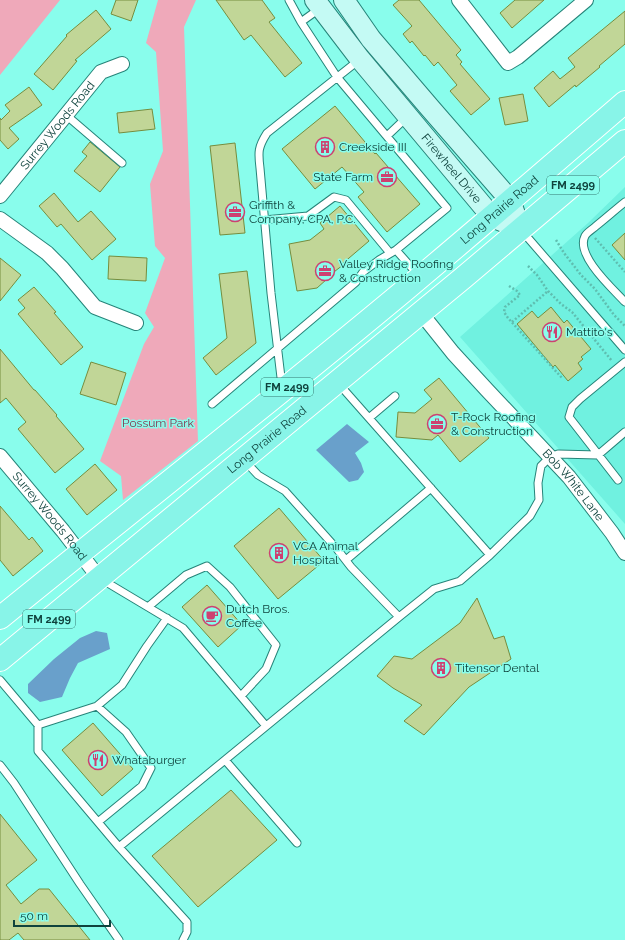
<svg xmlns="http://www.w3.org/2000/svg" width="625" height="940" font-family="Raleway,sans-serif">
<rect width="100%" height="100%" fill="#89fdec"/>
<path fill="#70f1e0" d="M 625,187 L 625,524 L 460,337 L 588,223 Z"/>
<path fill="#efa9ba" d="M 0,0 L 60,0 L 0,75 Z
M 158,0 L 196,0 L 184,27 L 198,441 L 123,500 L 121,476 L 100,461 L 144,344 L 154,327 L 145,313 L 165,258 L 155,246 L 150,184 L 163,151 L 156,52 L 146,43 Z"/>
<path fill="#69a0cb" d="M 347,424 L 369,442 L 355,453 L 361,463 L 364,472 L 358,480 L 349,482 L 316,450 Z
M 96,631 L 107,633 L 110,649 L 78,663 L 70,678 L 62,697 L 40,702 L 28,693 L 28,684 L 54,659 L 80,638 Z"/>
<path fill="#c1d697" stroke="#768d3e" d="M 116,0 L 138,0 L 131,21 L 111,14 Z
M 216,0 L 262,0 L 275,18 L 269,22 L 302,63 L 285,77 L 251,35 L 244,40 Z
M 399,0 L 419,0 L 461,50 L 456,55 L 462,62 L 460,64 L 490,99 L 471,115 L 450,91 L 457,85 L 438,62 L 434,66 L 425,55 L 424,56 L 412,41 L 410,43 L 403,34 L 412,26 L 393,5 Z
M 515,0 L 544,0 L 512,28 L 500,13 Z
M 96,10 L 111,29 L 75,60 L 77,61 L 53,90 L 34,74 L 67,36 L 66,35 Z
M 625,11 L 625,44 L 599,66 L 600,67 L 576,87 L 575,85 L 549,107 L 534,88 L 553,71 L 560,79 L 575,67 L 568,58 Z
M 29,87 L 42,105 L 9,128 L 19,139 L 8,149 L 0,140 L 0,118 L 1,120 L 10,111 L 5,105 Z
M 523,94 L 528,121 L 505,125 L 499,98 Z
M 335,106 L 375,154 L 376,153 L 420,204 L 387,232 L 358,197 L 364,192 L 342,167 L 315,189 L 282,149 Z
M 152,109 L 155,129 L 119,133 L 117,113 Z
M 90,142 L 120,167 L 100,192 L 74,171 L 87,156 L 82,152 Z
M 235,143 L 245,233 L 220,235 L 210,146 Z
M 54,193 L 78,222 L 91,211 L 116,239 L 92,260 L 61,224 L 57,227 L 39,206 Z
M 340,206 L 369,241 L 342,264 L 343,265 L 326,278 L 327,279 L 317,288 L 297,291 L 289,244 L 310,240 L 324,229 L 320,223 Z
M 625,233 L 625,260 L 612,245 Z
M 109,256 L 147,258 L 146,281 L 108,279 Z
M 0,258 L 21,275 L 0,301 Z
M 247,271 L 256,343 L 216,375 L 203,358 L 227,338 L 219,274 Z
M 34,287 L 56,312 L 54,313 L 83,347 L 61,365 L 18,314 L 25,308 L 18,300 Z
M 551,307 L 564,323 L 567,320 L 591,349 L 581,357 L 583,359 L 578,363 L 582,369 L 568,381 L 555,365 L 553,367 L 517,324 L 532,311 L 538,318 Z
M 0,349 L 34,390 L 35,390 L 57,415 L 56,416 L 84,449 L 55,473 L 18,429 L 26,422 L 6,398 L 0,403 Z
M 91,362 L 126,373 L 116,405 L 80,394 Z
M 439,378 L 489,438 L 460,462 L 438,435 L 432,440 L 396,437 L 398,412 L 415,413 L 432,399 L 424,390 Z
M 95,464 L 117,490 L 87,515 L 66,489 Z
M 0,506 L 29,540 L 32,537 L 43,551 L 13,576 L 0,560 Z
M 279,508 L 324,561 L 278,599 L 234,546 Z
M 207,585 L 242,625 L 218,647 L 182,607 Z
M 477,598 L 494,639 L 504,636 L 511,659 L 469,687 L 424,735 L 404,721 L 422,705 L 393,688 L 377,676 L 394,656 L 412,659 L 460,623 Z
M 93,723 L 133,769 L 102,796 L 62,750 Z
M 231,790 L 277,840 L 198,907 L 152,856 Z
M 0,814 L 37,860 L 6,885 L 21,904 L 39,889 L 49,889 L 90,940 L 24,940 L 18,933 L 9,940 L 0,940 Z"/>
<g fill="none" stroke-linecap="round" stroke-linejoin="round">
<g stroke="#268479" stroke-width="9">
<path id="lane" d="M 289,0 L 301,22
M 319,9 L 301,22 L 337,77 L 447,208 L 396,250
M 66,115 L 122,163
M 387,136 L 407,117
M 625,202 C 615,210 606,218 596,226 C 593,229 587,232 585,236 C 575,255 613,289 625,302
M 264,220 L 308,216 L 334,197 L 346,200 L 390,253
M 522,231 L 625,350
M 282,386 L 271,293 L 260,168 C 258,152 258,147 267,133 L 359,60
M 212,404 L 356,282 L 363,272 L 379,260 L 396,250 L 419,276
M 369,418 L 395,396
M 245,461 L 258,475 L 285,491 L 337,549 L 351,567 L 399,617 L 434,589 L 460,581 L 490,555 L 338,383
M 618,480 L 569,417 L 572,407 L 580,399 L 625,362
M 490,555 L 530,516 L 539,500 L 538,483 L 541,466 L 550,457 L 558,454 L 598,455 L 625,432
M 346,560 L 431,488
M 101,579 L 183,628 L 266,726
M 148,607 L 186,575 L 207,566 L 230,587 L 276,645 L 266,669 L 241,696
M 0,680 L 38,725 L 38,751 L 119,847 L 399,617
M 97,706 L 126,732 L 151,768 L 142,786 L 98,822
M 38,725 L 97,706 L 122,685 L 147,646 L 167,618
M 225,760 L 297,843
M 0,765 L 14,783 L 80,884 L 119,940
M 119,847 L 187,922 L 187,932 L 183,940"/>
</g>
<g stroke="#268479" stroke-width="16">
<g id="street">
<path d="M 459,0 L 508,63 L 518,57 L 586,0"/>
<path id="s1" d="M 0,196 L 101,72 L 122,64"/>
<path d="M 0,219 L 47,253 L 62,268 L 95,307 L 136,323"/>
<path id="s2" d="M 421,313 L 453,353 L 487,390 L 569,477 L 612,533 L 625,553"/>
<path id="s3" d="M 0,456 L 63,531 L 99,578"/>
</g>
</g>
<g stroke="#268479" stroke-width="22">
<g id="secondary">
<path id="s4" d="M 315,0 L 360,59 L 492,217 L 521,229"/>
<path d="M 344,0 L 371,39 L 430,108 L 510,200 L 516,217"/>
</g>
</g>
<g stroke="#fff" stroke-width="24">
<g id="primary">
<path id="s5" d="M 0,618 C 135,508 272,401 405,290 C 479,228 552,165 625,102"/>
<path id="s6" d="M 0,660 L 463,278 L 625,141"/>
</g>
</g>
<path stroke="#5fbeb0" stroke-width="2.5" stroke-dasharray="2 2" stroke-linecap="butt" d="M 595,238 L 625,272
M 556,240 L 564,253 L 581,275 L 595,289 L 614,315 L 625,326
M 528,266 L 537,275 L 548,291 L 561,304 L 572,312 L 612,361
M 509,286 L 517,291 L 520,295 L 505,307 L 504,312 L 508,318 L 562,378
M 512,322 L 548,291"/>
<use href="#lane" stroke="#fff" stroke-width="7"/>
<use href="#street" stroke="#fff" stroke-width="14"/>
<use href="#secondary" stroke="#c4faf4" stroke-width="20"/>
<use href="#primary" stroke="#88f4e8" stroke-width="22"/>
</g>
<defs>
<g id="building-ring" transform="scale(1)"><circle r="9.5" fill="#89fdec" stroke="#cd4171" stroke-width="1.5"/><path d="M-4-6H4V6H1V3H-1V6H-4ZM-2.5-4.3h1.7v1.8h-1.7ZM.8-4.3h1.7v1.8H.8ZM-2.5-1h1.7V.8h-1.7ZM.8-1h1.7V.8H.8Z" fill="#cd4171"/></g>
<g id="office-ring" transform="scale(1)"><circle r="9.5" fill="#89fdec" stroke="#cd4171" stroke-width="1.5"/><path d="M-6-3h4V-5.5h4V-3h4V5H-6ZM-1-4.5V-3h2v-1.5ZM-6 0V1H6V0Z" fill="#cd4171"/></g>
<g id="restaurant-ring" transform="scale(1)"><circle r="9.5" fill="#89fdec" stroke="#cd4171" stroke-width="1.5"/><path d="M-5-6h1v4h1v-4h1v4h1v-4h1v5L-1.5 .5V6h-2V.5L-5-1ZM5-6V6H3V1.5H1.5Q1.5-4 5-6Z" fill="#cd4171"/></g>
<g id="cafe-ring" transform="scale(1)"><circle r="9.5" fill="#89fdec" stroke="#cd4171" stroke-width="1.5"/><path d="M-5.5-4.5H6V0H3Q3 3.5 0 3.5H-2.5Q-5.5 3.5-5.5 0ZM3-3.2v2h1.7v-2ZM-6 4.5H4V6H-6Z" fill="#cd4171"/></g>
</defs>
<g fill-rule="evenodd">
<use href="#building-ring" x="325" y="147"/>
<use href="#office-ring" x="387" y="177"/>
<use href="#office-ring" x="235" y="212"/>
<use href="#office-ring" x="325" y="271"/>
<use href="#restaurant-ring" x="552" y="332"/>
<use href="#office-ring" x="437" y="424"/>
<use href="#building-ring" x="279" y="553"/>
<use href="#cafe-ring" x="212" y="616"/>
<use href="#building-ring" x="441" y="668"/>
<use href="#restaurant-ring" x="98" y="760"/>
</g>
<g text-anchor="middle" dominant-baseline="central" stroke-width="3" stroke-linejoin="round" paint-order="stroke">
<g fill="#89fdec" stroke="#347b72" stroke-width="1">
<rect x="547" y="176" width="52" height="18" rx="3"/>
<rect x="261" y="378" width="52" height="18" rx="3"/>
<rect x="23" y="610" width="52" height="18" rx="3"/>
</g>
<g font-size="11" font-weight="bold" fill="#0f433d">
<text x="573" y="185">FM 2499</text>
<text x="287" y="387">FM 2499</text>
<text x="49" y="619">FM 2499</text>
</g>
<g font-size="12" fill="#0f433d" stroke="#89fdec">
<text stroke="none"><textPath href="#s1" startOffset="91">Surrey Woods Road</textPath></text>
<text stroke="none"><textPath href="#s4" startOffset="217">Firewheel Drive</textPath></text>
<text stroke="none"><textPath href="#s5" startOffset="645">Long Prairie Road</textPath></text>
<text stroke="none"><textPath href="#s6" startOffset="346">Long Prairie Road</textPath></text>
<text stroke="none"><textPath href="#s2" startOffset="230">Bob White Lane</textPath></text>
<text stroke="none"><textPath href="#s3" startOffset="78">Surrey Woods Road</textPath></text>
</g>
<g font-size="12" fill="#0f433d" stroke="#89fdec" text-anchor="start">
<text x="339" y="147">Creekside III</text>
<text x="373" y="177" text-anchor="end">State Farm</text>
<text x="249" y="205">Griffith &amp;<tspan x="249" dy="14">Company, CPA, P.C.</tspan></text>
<text x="339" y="264">Valley Ridge Roofing<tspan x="339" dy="14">&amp; Construction</tspan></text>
<text x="566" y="332">Mattito's</text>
<text x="451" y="417">T-Rock Roofing<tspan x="451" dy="14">&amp; Construction</tspan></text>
<text x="293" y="546">VCA Animal<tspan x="293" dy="14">Hospital</tspan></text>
<text x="226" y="609">Dutch Bros.<tspan x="226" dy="14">Coffee</tspan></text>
<text x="455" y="668">Titensor Dental</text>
<text x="112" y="760">Whataburger</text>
</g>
<g font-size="12" fill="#84314c" stroke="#89fdec">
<text x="158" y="423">Possum Park</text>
</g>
</g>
<path d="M14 920v6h96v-6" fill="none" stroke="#0f433d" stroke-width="2"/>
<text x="20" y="920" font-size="12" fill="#0f433d" stroke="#89fdec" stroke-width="3" paint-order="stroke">50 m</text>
</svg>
